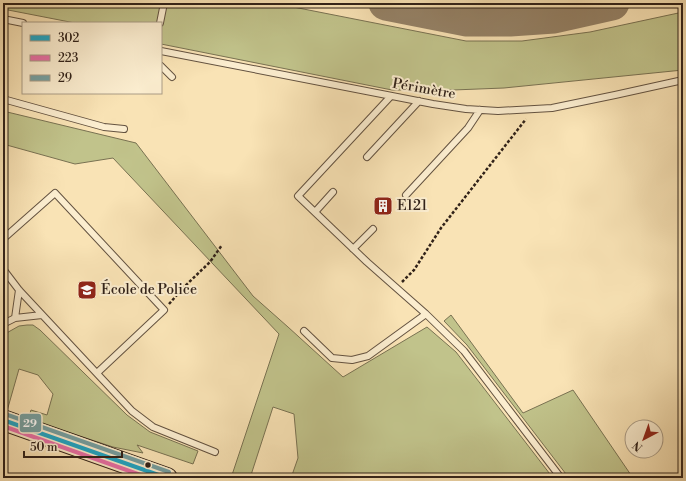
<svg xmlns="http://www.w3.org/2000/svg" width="686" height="481" font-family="'Libre Bodoni',serif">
<rect width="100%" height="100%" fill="#f9e3b5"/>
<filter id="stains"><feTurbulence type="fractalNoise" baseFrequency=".005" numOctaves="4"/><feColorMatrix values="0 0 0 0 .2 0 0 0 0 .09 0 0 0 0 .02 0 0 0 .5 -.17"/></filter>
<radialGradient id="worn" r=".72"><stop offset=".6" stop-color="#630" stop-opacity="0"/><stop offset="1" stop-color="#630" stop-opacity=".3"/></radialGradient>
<path fill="#c1c38b" stroke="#797252" d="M 3,3 L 273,3 L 466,41 L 522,41 L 590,32 L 683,12 L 683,70 L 504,88 L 453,90 L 392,90 L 161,44 L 161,23 L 75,23 L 3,9 Z
M 3,111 L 136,143 L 253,296 L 288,327 L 343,377 L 427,327 L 456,352 L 553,478 L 291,478 L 298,458 L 294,414 L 273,407 L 251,475 L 260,478 L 231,478 L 279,334 L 113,158 L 75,164 L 3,144 Z
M 451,315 L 523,413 L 573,390 L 633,478 L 569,478 L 467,345 L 444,321 Z
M 27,325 L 33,325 L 40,330 L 127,415 L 150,432 L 198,451 L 193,464 L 137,445 L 143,453 L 113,447 L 28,419 L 31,410 L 47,415 L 53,394 L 38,375 L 19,369 L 7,411 L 3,410 L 3,335 L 19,326 Z"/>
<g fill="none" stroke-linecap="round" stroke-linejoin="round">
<path stroke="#958267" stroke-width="35" d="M 386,3 L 467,19 L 510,19 L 554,16 L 612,3"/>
<g stroke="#635240" stroke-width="8">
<path id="lane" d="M 3,19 L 23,23
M 160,23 L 164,3
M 161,51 L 433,104 L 466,109 L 498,111 L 552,108 L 615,95 L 683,80
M 161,66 L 172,77
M 391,96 L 298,196 L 367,262 L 426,314 L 464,351 L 561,478
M 3,99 L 104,127 L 124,129
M 367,157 L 419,101
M 406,195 L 468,128 L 480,110
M 315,212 L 333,192
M 3,239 L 55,193 L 164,310 L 97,373
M 353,249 L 373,229
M 3,269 L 19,290 L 132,411 L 153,427 L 215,452
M 15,318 L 19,290
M 3,324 L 15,318 L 42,315
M 304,331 L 332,358 L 352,360 L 368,356 L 426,314"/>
</g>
<g stroke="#312219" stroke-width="22">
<path id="primary" d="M 3,420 L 167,478"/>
</g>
<path stroke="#312219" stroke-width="2.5" stroke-dasharray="3 2" stroke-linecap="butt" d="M 402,282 L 414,270 L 441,228 L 526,119
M 169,304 L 184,287 L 210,262 L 222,245"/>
<use href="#lane" stroke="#fbedcf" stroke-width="6"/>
<use href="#primary" stroke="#f9e3b5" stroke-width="20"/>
<g stroke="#fbedcf" stroke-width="7">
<path id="bus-1" d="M 3,420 L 167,478"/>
</g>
<g stroke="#fbedcf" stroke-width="7">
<path id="bus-2" d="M 3,426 L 149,478"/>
</g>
<g stroke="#fbedcf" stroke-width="7">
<path id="bus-3" d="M 5,414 L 169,472"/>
</g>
<use href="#bus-1" stroke="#22a5c3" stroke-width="4"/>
<use href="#bus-2" stroke="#e76fa5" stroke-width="4"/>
<use href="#bus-3" stroke="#769fa0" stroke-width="4"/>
</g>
<defs>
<g id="building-square" transform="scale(1)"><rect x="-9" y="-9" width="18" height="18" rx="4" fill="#8f2418" stroke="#fbedcf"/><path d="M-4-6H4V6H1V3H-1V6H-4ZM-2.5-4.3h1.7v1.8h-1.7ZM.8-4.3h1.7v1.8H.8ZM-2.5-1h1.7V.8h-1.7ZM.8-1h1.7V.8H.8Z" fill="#fff"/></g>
<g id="school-square" transform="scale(1)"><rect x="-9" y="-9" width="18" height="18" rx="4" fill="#8f2418" stroke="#fbedcf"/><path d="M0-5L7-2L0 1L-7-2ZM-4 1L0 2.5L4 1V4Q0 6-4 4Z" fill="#fff"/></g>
</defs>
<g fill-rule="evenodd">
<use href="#building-square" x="383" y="206"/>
<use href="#school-square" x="87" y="290"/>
</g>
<circle fill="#312219" stroke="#fbedcf" stroke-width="1.5" cx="148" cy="465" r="3.5"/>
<g text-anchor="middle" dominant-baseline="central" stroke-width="4" stroke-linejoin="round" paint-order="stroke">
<g font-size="14" fill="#312219" stroke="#fbedcf">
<text transform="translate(424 89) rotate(10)">Périmètre</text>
</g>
<g font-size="14" fill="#312219" stroke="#fbedcf" text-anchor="start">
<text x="397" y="206">E121</text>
<text x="101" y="290">École de Police</text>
</g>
</g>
<rect stroke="#fbedcf" stroke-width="1.5" x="19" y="413" width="23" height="20" rx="4" fill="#769fa0"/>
<g font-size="11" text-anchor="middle" font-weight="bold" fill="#fff">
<text x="30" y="427">29</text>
</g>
<rect width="686" height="481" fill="none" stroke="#f9e3b5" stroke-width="16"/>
<rect x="4" y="4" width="678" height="473" fill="none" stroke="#312219" stroke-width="2"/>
<rect x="8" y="8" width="670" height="465" fill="none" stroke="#312219"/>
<rect x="22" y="22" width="140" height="72" fill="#fbedcf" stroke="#aa9c86"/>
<rect x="30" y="35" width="20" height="6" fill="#22a5c3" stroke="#aa9c86"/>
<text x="58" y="42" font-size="12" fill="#312219">302</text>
<rect x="30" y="55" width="20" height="6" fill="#e76fa5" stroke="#aa9c86"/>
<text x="58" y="62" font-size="12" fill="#312219">223</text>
<rect x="30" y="75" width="20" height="6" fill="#769fa0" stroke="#aa9c86"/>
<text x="58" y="82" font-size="12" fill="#312219">29</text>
<g transform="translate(644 439) rotate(221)"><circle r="19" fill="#fbedcf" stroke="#aa9c86"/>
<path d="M0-3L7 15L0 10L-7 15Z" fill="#8f2418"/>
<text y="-6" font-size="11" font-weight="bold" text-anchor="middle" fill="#312219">N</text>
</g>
<path d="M24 451v6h98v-6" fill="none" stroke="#312219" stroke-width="2"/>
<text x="30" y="451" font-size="12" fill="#312219" stroke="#fbedcf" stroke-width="3" paint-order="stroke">50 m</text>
<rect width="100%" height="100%" filter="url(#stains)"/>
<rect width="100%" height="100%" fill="url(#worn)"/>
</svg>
